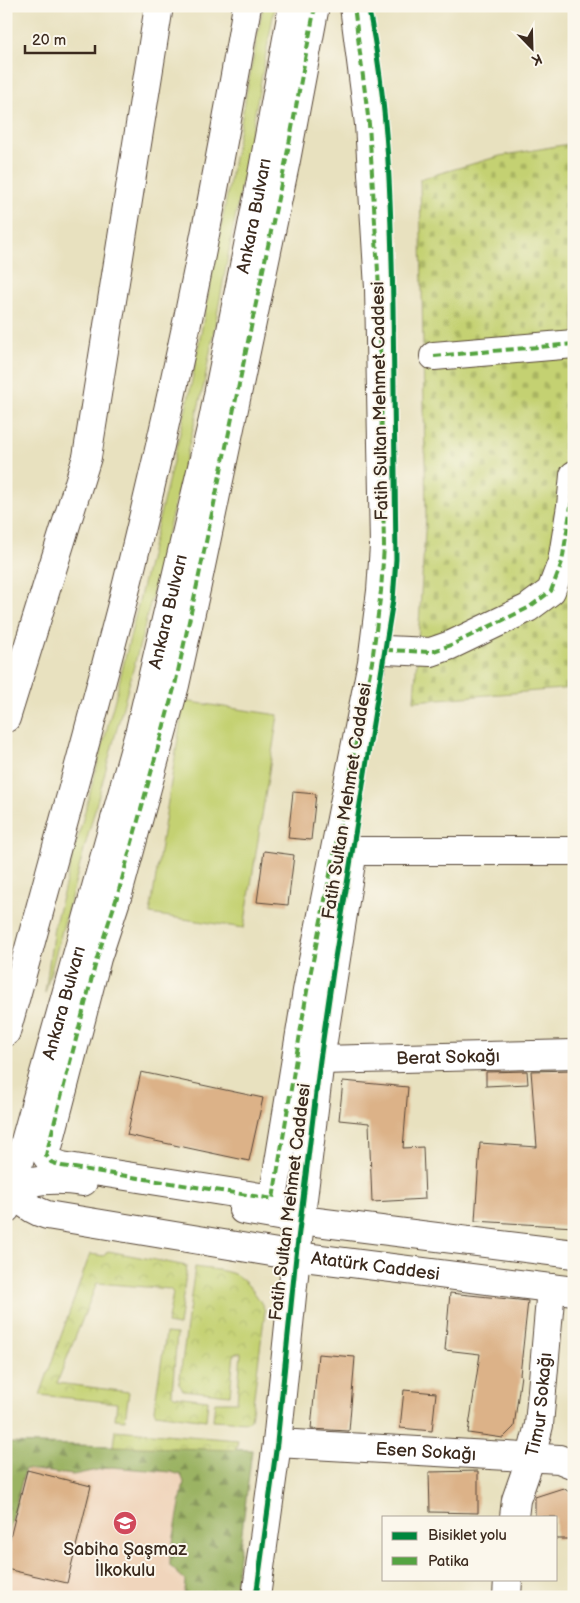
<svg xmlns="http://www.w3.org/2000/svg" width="580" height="1603" font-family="'Balsamiq Sans',sans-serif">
<defs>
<pattern id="forest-firs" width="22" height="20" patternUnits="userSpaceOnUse" patternTransform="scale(1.25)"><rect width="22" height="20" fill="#9bb364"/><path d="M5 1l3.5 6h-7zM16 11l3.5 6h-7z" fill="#809252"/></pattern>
<pattern id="cemetery-stones" width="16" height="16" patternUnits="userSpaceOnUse" patternTransform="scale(1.25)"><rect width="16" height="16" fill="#c4d172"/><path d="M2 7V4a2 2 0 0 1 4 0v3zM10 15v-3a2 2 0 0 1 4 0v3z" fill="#a9b462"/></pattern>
<pattern id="park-crowns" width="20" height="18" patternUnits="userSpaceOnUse" patternTransform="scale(1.25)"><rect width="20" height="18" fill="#c4d172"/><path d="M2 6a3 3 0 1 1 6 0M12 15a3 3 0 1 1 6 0" fill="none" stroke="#a9b462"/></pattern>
</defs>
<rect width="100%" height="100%" fill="#fbf7ec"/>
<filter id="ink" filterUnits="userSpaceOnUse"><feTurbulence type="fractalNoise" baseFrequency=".02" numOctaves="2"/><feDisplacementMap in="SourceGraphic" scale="10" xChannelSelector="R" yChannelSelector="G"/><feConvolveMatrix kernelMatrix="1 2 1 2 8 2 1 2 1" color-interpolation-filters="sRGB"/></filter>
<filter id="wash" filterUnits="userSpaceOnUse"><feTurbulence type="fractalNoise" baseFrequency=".0096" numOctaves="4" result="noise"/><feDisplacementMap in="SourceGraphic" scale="20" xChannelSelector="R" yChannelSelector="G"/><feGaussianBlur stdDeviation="1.12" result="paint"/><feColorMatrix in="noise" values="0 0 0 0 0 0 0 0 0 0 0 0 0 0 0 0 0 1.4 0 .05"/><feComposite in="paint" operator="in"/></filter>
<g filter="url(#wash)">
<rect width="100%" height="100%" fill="#e8e1bf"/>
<path fill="#f0d5bc" d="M 6,1443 L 252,1450 L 234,1597 L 6,1597 Z"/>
<path fill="#c4d172" stroke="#807e48" d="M 263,6 L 275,6 L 204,384 L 143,633 L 45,993 L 54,927 L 116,695 L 189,396 Z
M 184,701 L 278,715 L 244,928 L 150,914 Z"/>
<path fill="url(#forest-firs)" stroke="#6b6e41" d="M 6,1443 L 252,1450 L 234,1597 L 184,1597 L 185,1580 L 170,1566 L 170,1558 L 184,1482 L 181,1475 L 171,1472 L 111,1467 L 73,1475 L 25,1469 L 6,1545 Z"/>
<path fill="url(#cemetery-stones)" stroke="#807e48" d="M 574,143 L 574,688 L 414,701 L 426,516 L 420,179 L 500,156 Z"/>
<path fill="url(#park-crowns)" stroke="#807e48" d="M 108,1251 L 187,1266 L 179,1326 L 167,1324 L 173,1293 L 170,1289 L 97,1283 L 57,1383 L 129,1392 L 125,1420 L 115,1419 L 117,1403 L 40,1395 L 90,1254 L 104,1256 Z
M 195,1267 C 206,1269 219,1269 231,1273 C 243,1276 261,1299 265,1311 L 251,1419 L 248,1422 L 213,1420 L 215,1402 L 237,1402 L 241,1353 L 234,1353 L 230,1395 L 183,1390 L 179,1384 Z
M 166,1333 L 177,1334 L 172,1394 L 174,1396 L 208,1400 L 206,1420 L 155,1413 L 154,1409 Z
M 115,1430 L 238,1440 L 236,1450 L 113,1446 Z"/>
<g id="blocks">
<path fill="#dcb288" d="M 293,792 L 316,794 L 311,840 L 288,838 Z
M 264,851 L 294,855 L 288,905 L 257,902 Z
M 573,1070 L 574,1227 L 475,1221 L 480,1143 L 537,1147 L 531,1071 Z
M 527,1071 L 528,1084 L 486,1086 L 486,1072 Z
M 141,1072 L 263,1098 L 249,1161 L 127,1135 Z
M 343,1081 L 408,1087 L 403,1148 L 423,1147 L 425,1199 L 372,1202 L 369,1123 L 339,1120 Z
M 450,1293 L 528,1301 L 520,1375 L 521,1375 L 514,1427 L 503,1438 L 468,1433 L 480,1354 L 445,1350 Z
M 318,1354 L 355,1357 L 349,1431 L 311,1429 Z
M 404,1390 L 436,1393 L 432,1431 L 400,1428 Z
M 27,1470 L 91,1486 L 67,1583 L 6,1569 L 6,1554 Z
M 478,1471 L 478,1513 L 430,1512 L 429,1472 Z
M 563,1488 L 574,1495 L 574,1539 L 556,1539 L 556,1517 L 535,1517 L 535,1497 Z"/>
</g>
</g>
<g filter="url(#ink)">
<use href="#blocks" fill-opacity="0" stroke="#554536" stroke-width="1"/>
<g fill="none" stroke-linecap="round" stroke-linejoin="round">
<g stroke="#554536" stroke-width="30">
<g id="minor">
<path d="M 315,6 L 286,160 L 197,585 L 175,685 L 118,894 L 97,958 L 46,1155 L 51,1162 L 62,1166 L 273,1199 L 307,991 L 372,662 L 381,591 L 384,546 L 379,288 L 369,124 L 354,6"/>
<path d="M 434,356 L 574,344"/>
<path d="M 385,650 L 431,652 L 451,645 L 528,608 L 551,591 L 562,562 L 571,506 L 574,475"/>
<path d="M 6,718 L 87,457 L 159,6"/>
<path d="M 352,851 L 574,851"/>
<path id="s1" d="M 320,1060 L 574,1054"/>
<path id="s2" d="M 6,1176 C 16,1196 25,1208 47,1215 L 296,1256 L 574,1291"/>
<path d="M 6,1190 C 30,1179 57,1178 83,1182"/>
<path d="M 243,1210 L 301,1220 L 574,1254"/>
<path id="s3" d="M 277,1443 L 559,1459 L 574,1465"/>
<path id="s4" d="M 514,1517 L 516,1500 L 531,1457 L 539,1425 L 551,1288"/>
<path d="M 256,1597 L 277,1443 L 296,1256 L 320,1060 L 353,850"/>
<path d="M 507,1597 L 508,1579"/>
</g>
</g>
<g stroke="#554536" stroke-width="30">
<g id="major">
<path d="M 6,1032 C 45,891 84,750 121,608 C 171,410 213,208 247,6"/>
<path id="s5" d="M 6,1209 L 140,730 L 213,420 L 259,191 L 293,6"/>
</g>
</g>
<use href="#minor" stroke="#fff" stroke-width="28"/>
<use href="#major" stroke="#fff" stroke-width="28"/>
<path stroke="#54a441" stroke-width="4" stroke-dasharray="8 4" stroke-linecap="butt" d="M 315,6 L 286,160 L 197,585 L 175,685 L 118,894 L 97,958 L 46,1155 L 51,1162 L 62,1166 L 273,1199 L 307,991 L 372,662 L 381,591 L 384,546 L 379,288 L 369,124 L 354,6
M 434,356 L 574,344
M 385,650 L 431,652 L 451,645 L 528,608 L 551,591 L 562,562 L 571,506 L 574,475"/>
<g stroke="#fbf7ec" stroke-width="8">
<path id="cycleway" d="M 256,1597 L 277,1443 L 296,1256 L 320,1060 L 334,964 L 393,600 L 396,559 C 395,475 394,390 393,305 C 391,205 389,104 368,6"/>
</g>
<use href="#cycleway" stroke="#00873e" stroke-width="5"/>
</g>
</g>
<defs>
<g id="school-disc" transform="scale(1.25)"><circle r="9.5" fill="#d1495b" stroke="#fbf7ec"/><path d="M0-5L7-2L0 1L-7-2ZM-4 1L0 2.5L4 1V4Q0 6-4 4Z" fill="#fff"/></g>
</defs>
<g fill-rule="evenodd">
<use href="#school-disc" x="125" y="1523"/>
</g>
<g text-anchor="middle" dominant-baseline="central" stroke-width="4" stroke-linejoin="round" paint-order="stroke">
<g font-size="18" fill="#3b2a1e" stroke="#fbf7ec">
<text stroke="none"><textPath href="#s5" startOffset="1024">Ankara Bulvarı</textPath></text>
<text transform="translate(380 401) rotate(-91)">Fatih Sultan Mehmet Caddesi</text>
<text stroke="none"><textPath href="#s5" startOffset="619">Ankara Bulvarı</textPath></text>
<text transform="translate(347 801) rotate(-81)">Fatih Sultan Mehmet Caddesi</text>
<text stroke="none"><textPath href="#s5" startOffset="214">Ankara Bulvarı</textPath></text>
<text stroke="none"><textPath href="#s1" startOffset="128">Berat Sokağı</textPath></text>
<text transform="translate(290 1202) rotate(-83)">Fatih Sultan Mehmet Caddesi</text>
<text stroke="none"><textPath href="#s2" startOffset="391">Atatürk Caddesi</textPath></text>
<text stroke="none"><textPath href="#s4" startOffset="116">Timur Sokağı</textPath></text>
<text stroke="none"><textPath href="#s3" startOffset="149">Esen Sokağı</textPath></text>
</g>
<g font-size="18" fill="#3b2a1e" stroke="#fbf7ec">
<text x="125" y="1549">Sabiha Şaşmaz<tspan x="125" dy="21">İlkokulu</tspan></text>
</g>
</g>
<rect width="580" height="1603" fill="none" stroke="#fbf7ec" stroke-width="25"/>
<rect x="382" y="1516" width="175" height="65" fill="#fbf7ec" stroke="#aea59a"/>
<rect x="392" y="1532" width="25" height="8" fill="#00873e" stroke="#aea59a"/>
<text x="428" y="1540" font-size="15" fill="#3b2a1e">Bisiklet yolu</text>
<rect x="392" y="1557" width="25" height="8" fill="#54a441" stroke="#aea59a"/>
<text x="428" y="1566" font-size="15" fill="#3b2a1e">Patika</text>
<g transform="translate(532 48) rotate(157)" stroke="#fbf7ec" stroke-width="4" paint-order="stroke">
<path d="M0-4L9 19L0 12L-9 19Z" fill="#3b2a1e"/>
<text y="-8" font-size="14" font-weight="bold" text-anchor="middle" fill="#3b2a1e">K</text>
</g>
<path d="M25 45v8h70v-8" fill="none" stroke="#3b2a1e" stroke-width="2.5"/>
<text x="32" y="45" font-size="15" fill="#3b2a1e" stroke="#fbf7ec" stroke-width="4" paint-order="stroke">20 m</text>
</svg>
